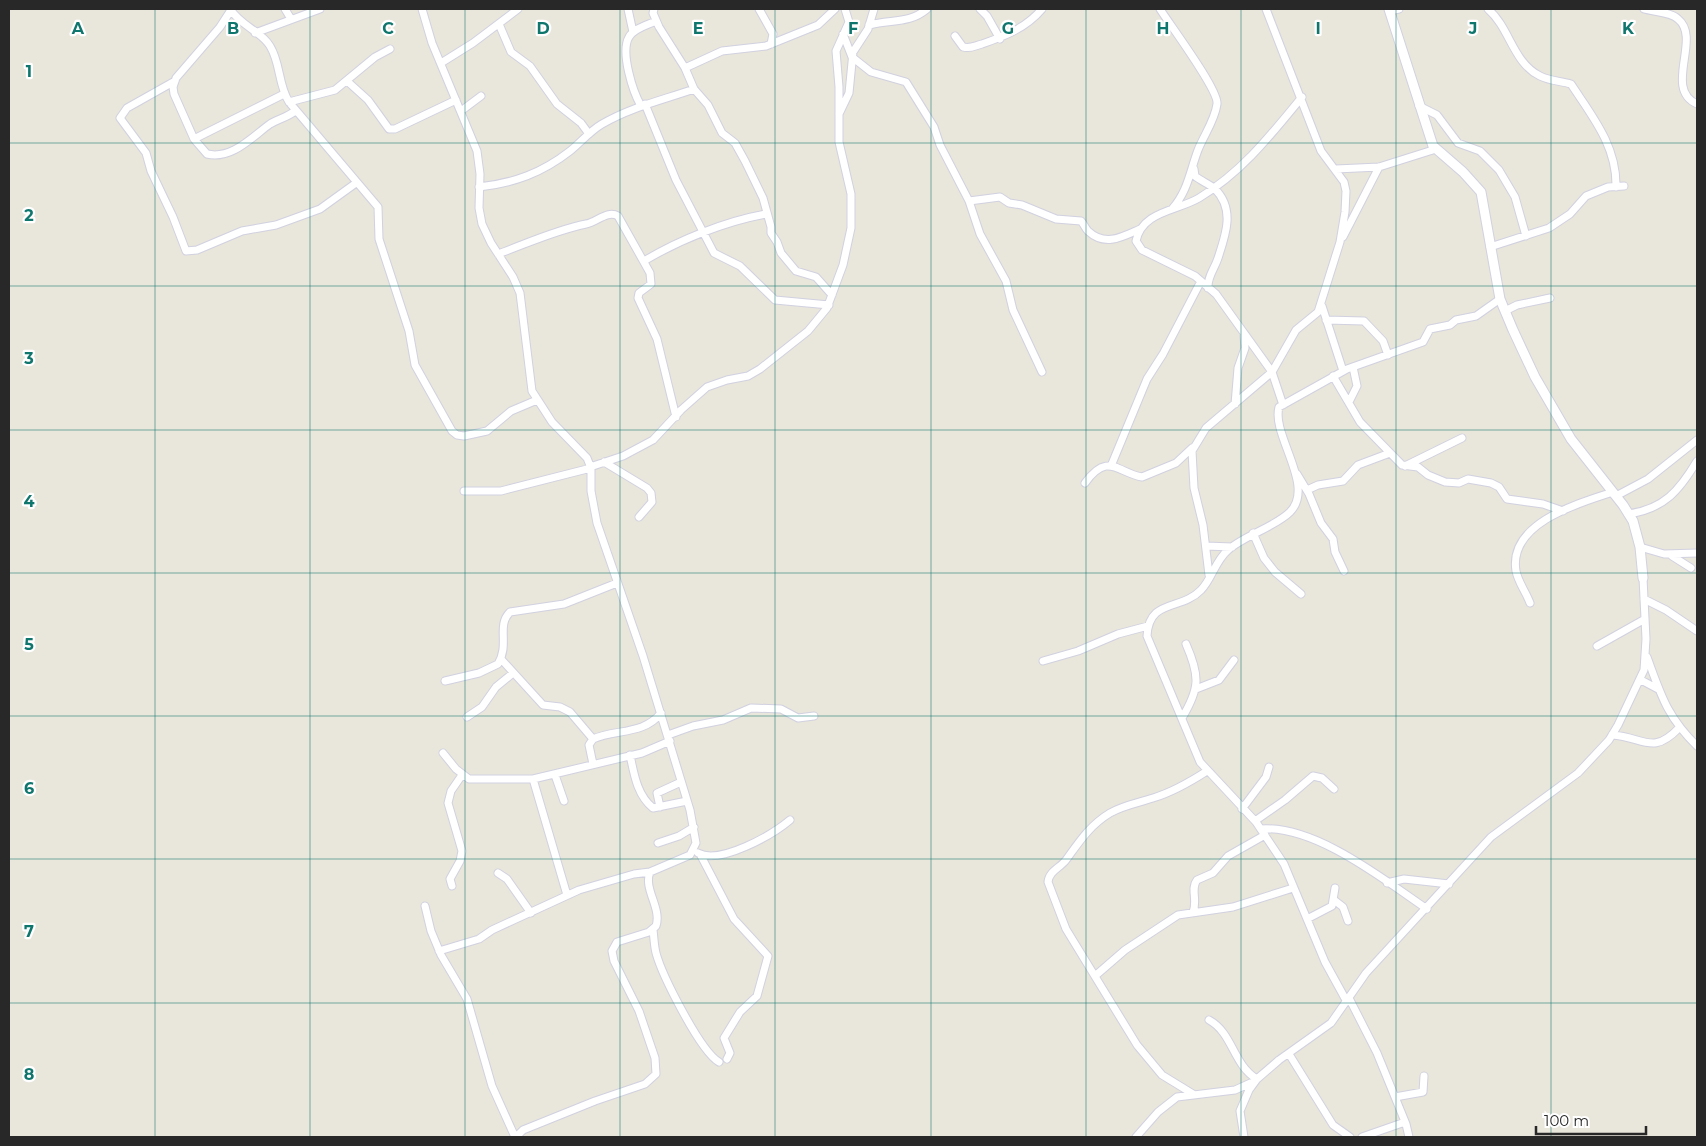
<svg xmlns="http://www.w3.org/2000/svg" width="1706" height="1146" font-family="Montserrat,sans-serif">
<rect width="100%" height="100%" fill="#e9e6dc"/>
<g fill="none" stroke-linecap="round" stroke-linejoin="round">
<g stroke="#d1d1e0" stroke-width="9">
<path id="minor" d="M 230,9 C 242,27 261,31 270,46 C 281,64 278,85 289,102 L 378,207 L 379,239 L 409,331 L 415,365 L 452,431 L 457,435 L 464,436 L 487,431 L 511,411 L 537,400
M 285,9 L 291,19
M 422,9 L 432,43 L 477,151 L 480,174 L 479,208 L 482,224 L 491,243 L 513,277 L 520,293 L 532,391 L 552,422 L 587,458 L 591,468 L 591,491 L 597,523 L 643,656 L 690,810 L 696,843 L 690,855 L 650,872 C 643,889 662,908 656,926 L 649,932 L 617,942 L 612,951 L 614,961 L 639,1011 L 655,1058 L 656,1074 L 645,1084 L 595,1101 L 523,1130 L 516,1137
M 628,9 L 633,32
M 654,9 L 653,13 L 659,27 L 685,68 L 694,89 L 708,105 L 722,133 L 735,143 L 745,161 L 763,198 L 771,227 L 771,233 L 777,242 L 781,253 L 796,271 L 816,277 L 832,295
M 759,9 L 773,34 L 771,44
M 980,9 L 987,16 L 1000,39
M 1160,9 C 1170,25 1219,90 1217,104 C 1215,120 1204,135 1198,150 C 1190,171 1188,191 1172,209
M 1488,9 C 1510,28 1513,63 1540,76 C 1550,81 1561,81 1571,84 C 1592,116 1617,146 1616,187
M 1644,9 C 1654,12 1671,12 1678,19 C 1702,38 1663,89 1697,104
M 231,10 L 220,27 L 176,78 L 173,87 L 174,94 L 194,139 L 207,154 C 232,160 253,136 270,124 C 278,119 288,117 295,111
M 1390,11 L 1399,9
M 499,24 L 511,52 L 530,66 L 557,104 L 581,123 L 589,134
M 869,25 C 892,19 909,24 927,9
M 255,33 L 320,9
M 843,34 L 852,57 L 871,72 L 906,82 L 934,127 L 940,145 L 969,201 L 980,234 L 1006,281 L 1013,310 L 1042,372
M 955,36 L 963,47 C 971,49 974,46 982,44 C 1005,36 1026,28 1042,9
M 441,63 L 473,43 L 518,9
M 685,68 L 722,51 L 766,46 L 818,25 L 835,9
M 175,81 L 127,108 L 120,118 L 146,153 L 151,171 L 173,217 L 186,251 L 197,250 L 242,231 L 276,225 L 320,209 L 356,183
M 347,81 L 368,100 L 389,129 L 395,129 L 456,100
M 289,102 L 335,90 L 375,57 L 390,49
M 645,104 L 676,180 L 714,253 L 740,266 L 775,300 L 829,305
M 641,106 C 633,92 620,52 629,37 C 634,28 648,25 656,21
M 1419,106 L 1437,115 L 1458,143 L 1480,151 L 1499,170 L 1515,197 L 1526,236
M 461,111 L 481,96
M 839,114 L 849,93 L 853,52 L 868,29 L 874,9
M 194,139 L 284,94
M 1194,169 L 1195,176 C 1201,181 1209,184 1215,189 C 1235,209 1226,234 1218,258 C 1215,268 1207,277 1208,288
M 1336,169 L 1379,167 L 1436,149
M 479,187 C 514,183 542,173 570,151 C 581,142 590,131 602,124 C 631,107 663,100 694,89
M 969,201 L 1000,197 L 1009,203 L 1022,205 L 1056,219 L 1081,221 C 1084,224 1085,228 1088,231 C 1105,247 1122,237 1140,229
M 1343,237 L 1379,167
M 1490,247 L 1549,228 L 1570,214 L 1586,196 L 1608,187 L 1624,186
M 498,254 C 528,243 556,230 586,224 C 597,222 607,210 618,216 L 650,273 L 651,284 L 639,293 L 638,298 L 657,339 L 676,417
M 644,261 C 679,240 726,221 766,214
M 1322,306 L 1343,371
M 1505,311 L 1517,305 L 1550,298
M 1326,320 L 1364,321 L 1383,341 L 1388,355
M 1333,376 L 1360,422 L 1402,465 L 1418,467 L 1428,475 L 1445,482 L 1459,483 L 1468,479 L 1491,483 L 1499,487 L 1507,499 L 1543,504 L 1563,511
M 1349,402 L 1357,386 L 1353,367
M 1235,404 L 1238,368 L 1245,348 L 1244,336
M 1283,405 L 1272,372 L 1216,294 L 1195,276 L 1142,250 L 1136,241 C 1142,211 1177,211 1199,198 C 1242,172 1270,136 1302,97
M 604,462 L 647,488 L 651,493 L 652,502 L 639,517
M 1111,466 L 1147,379 L 1163,354 L 1201,281
M 1405,466 L 1462,438
M 590,467 L 623,456 L 653,440 L 681,410 L 707,387 L 727,380 L 748,376 L 760,369 L 808,331 L 827,308 L 843,265 L 851,228 L 851,194 L 839,142 L 839,87 L 836,51 L 849,22 L 845,9
M 1297,474 L 1309,494 L 1321,523 L 1333,539 L 1335,552 L 1344,571
M 1085,483 C 1108,451 1118,473 1142,477 L 1176,463 L 1192,448
M 1307,490 L 1318,485 L 1343,481 L 1358,465 L 1390,453
M 464,491 L 501,491 L 591,468
M 1616,496 L 1648,479 L 1697,440
M 1628,514 C 1664,509 1679,491 1697,461
M 1253,533 L 1264,558 L 1275,572 L 1301,594
M 1206,546 L 1232,547
M 1640,547 L 1664,554 L 1697,553
M 1672,556 L 1691,568
M 1209,575 L 1203,525 L 1194,488 L 1192,451 L 1206,428 L 1272,372 L 1296,330 L 1318,312 L 1340,242 L 1345,212 L 1346,191 L 1344,182 L 1321,151 L 1266,9
M 1644,599 L 1666,610 L 1697,631
M 1530,603 C 1526,592 1518,582 1516,571 C 1508,523 1579,503 1613,492
M 1597,646 L 1645,619
M 1647,657 C 1661,695 1667,717 1697,746
M 501,659 L 543,705 L 560,707 L 570,712 L 593,739
M 1043,661 L 1078,651 L 1118,634 L 1148,626
M 1641,680 L 1658,689
M 445,681 L 479,673 L 498,664 C 510,644 496,626 510,612 L 564,604 L 617,583
M 1196,689 L 1219,680 L 1234,660
M 467,717 L 482,707 L 496,687 L 513,673
M 1182,718 C 1200,688 1200,676 1186,644
M 668,735 L 693,726 L 723,720 L 751,708 L 781,709 L 798,718 L 814,716
M 1612,735 C 1644,737 1652,756 1679,728
M 443,753 L 456,769 L 469,779 L 533,779 L 642,753 L 670,741
M 630,755 C 634,774 637,795 653,808 L 687,801
M 593,764 L 589,745 L 593,739 C 615,729 644,735 661,713
M 555,775 L 564,801
M 533,779 L 567,895
M 660,807 L 657,793 L 681,782
M 1242,809 L 1266,777 L 1269,767
M 1255,821 L 1285,800 L 1313,776 L 1322,778 L 1334,789
M 1261,829 C 1315,825 1383,879 1427,909
M 658,843 L 679,836 L 694,827
M 698,853 C 720,865 772,835 790,820
M 700,854 L 734,919 L 768,956 L 757,996 L 740,1012 L 724,1038 L 730,1053 L 727,1059
M 498,873 L 507,879 L 531,913
M 1387,883 L 1404,879 L 1449,884
M 452,886 L 450,879 L 460,861 L 462,851 L 448,803 L 451,791 L 462,775
M 1334,900 L 1343,907 L 1348,921
M 425,906 L 431,931 L 441,955 L 467,999 L 492,1086 L 515,1137
M 1193,912 C 1198,900 1190,889 1197,880 L 1213,873 L 1228,856 L 1265,835
M 1307,919 L 1332,906 L 1335,888
M 653,930 C 654,937 654,945 656,953 C 662,975 700,1051 719,1062
M 439,951 L 479,939 L 492,930 L 579,890 L 634,874 L 650,872
M 1095,976 L 1125,950 L 1178,915 L 1233,907 L 1293,888
M 1349,998 L 1377,1053 L 1406,1124 L 1409,1137
M 1347,1002 L 1325,962 L 1284,864 L 1256,822 L 1200,762 L 1147,636 C 1149,598 1181,611 1201,590 C 1212,579 1215,561 1228,550 C 1245,535 1275,527 1290,512 C 1316,486 1271,435 1279,407 L 1347,369 L 1423,342 L 1430,329 L 1450,325 L 1456,320 L 1476,316 L 1500,299
M 1209,1020 C 1233,1033 1233,1065 1257,1079
M 1289,1054 L 1333,1125 L 1350,1137
M 1193,1094 L 1162,1075 L 1137,1045 L 1066,929 L 1048,882 C 1049,871 1060,868 1066,860 C 1079,842 1090,825 1110,813 C 1124,805 1138,803 1153,798 C 1173,792 1190,782 1207,771
M 1395,1097 L 1423,1092 L 1424,1076
M 1136,1137 L 1158,1112 L 1177,1097 L 1235,1090 L 1255,1081
M 1244,1137 L 1240,1111 L 1249,1090 L 1257,1079 L 1279,1060 L 1331,1023 L 1366,973 L 1491,837 L 1578,773 L 1609,740 L 1618,725 L 1644,670 L 1646,639 L 1643,578
M 1362,1137 L 1405,1122"/>
</g>
<g stroke="#d1d1e0" stroke-width="11">
<path id="tertiary" d="M 1389,9 L 1433,146 L 1463,172 L 1481,192 L 1500,299 L 1513,330 L 1535,377 L 1571,439 L 1623,505 L 1633,521 L 1640,547 L 1643,578"/>
</g>
<use href="#minor" stroke="#fff" stroke-width="7"/>
<use href="#tertiary" stroke="#fff" stroke-width="9"/>
</g>
<path fill="none" stroke="#0f766e" stroke-width="1" stroke-opacity="0.55" d="M 155,9 L 155,1137M 310,9 L 310,1137M 465,9 L 465,1137M 620,9 L 620,1137M 775,9 L 775,1137M 931,9 L 931,1137M 1086,9 L 1086,1137M 1241,9 L 1241,1137M 1396,9 L 1396,1137M 1551,9 L 1551,1137M 9,143 L 1697,143M 9,286 L 1697,286M 9,430 L 1697,430M 9,573 L 1697,573M 9,716 L 1697,716M 9,859 L 1697,859M 9,1003 L 1697,1003"/>
<g font-size="16" text-anchor="middle" font-weight="bold" fill="#0f766e" stroke="#fff" stroke-width="4.5" stroke-linejoin="round" paint-order="stroke">
<text x="78" y="34">A</text>
<text x="233" y="34">B</text>
<text x="388" y="34">C</text>
<text x="543" y="34">D</text>
<text x="698" y="34">E</text>
<text x="853" y="34">F</text>
<text x="1008" y="34">G</text>
<text x="1163" y="34">H</text>
<text x="1318" y="34">I</text>
<text x="1473" y="34">J</text>
<text x="1628" y="34">K</text>
<text x="29" y="77">1</text>
<text x="29" y="221">2</text>
<text x="29" y="364">3</text>
<text x="29" y="507">4</text>
<text x="29" y="650">5</text>
<text x="29" y="794">6</text>
<text x="29" y="937">7</text>
<text x="29" y="1080">8</text>
</g>
<rect width="1706" height="1146" fill="none" stroke="#282828" stroke-width="20"/>
<path d="M1536 1126v8h110v-8" fill="none" stroke="#282828" stroke-width="2.5"/>
<text x="1544" y="1126" font-size="15" fill="#282828" stroke="#ffffff" stroke-width="4" paint-order="stroke">100 m</text>
</svg>
